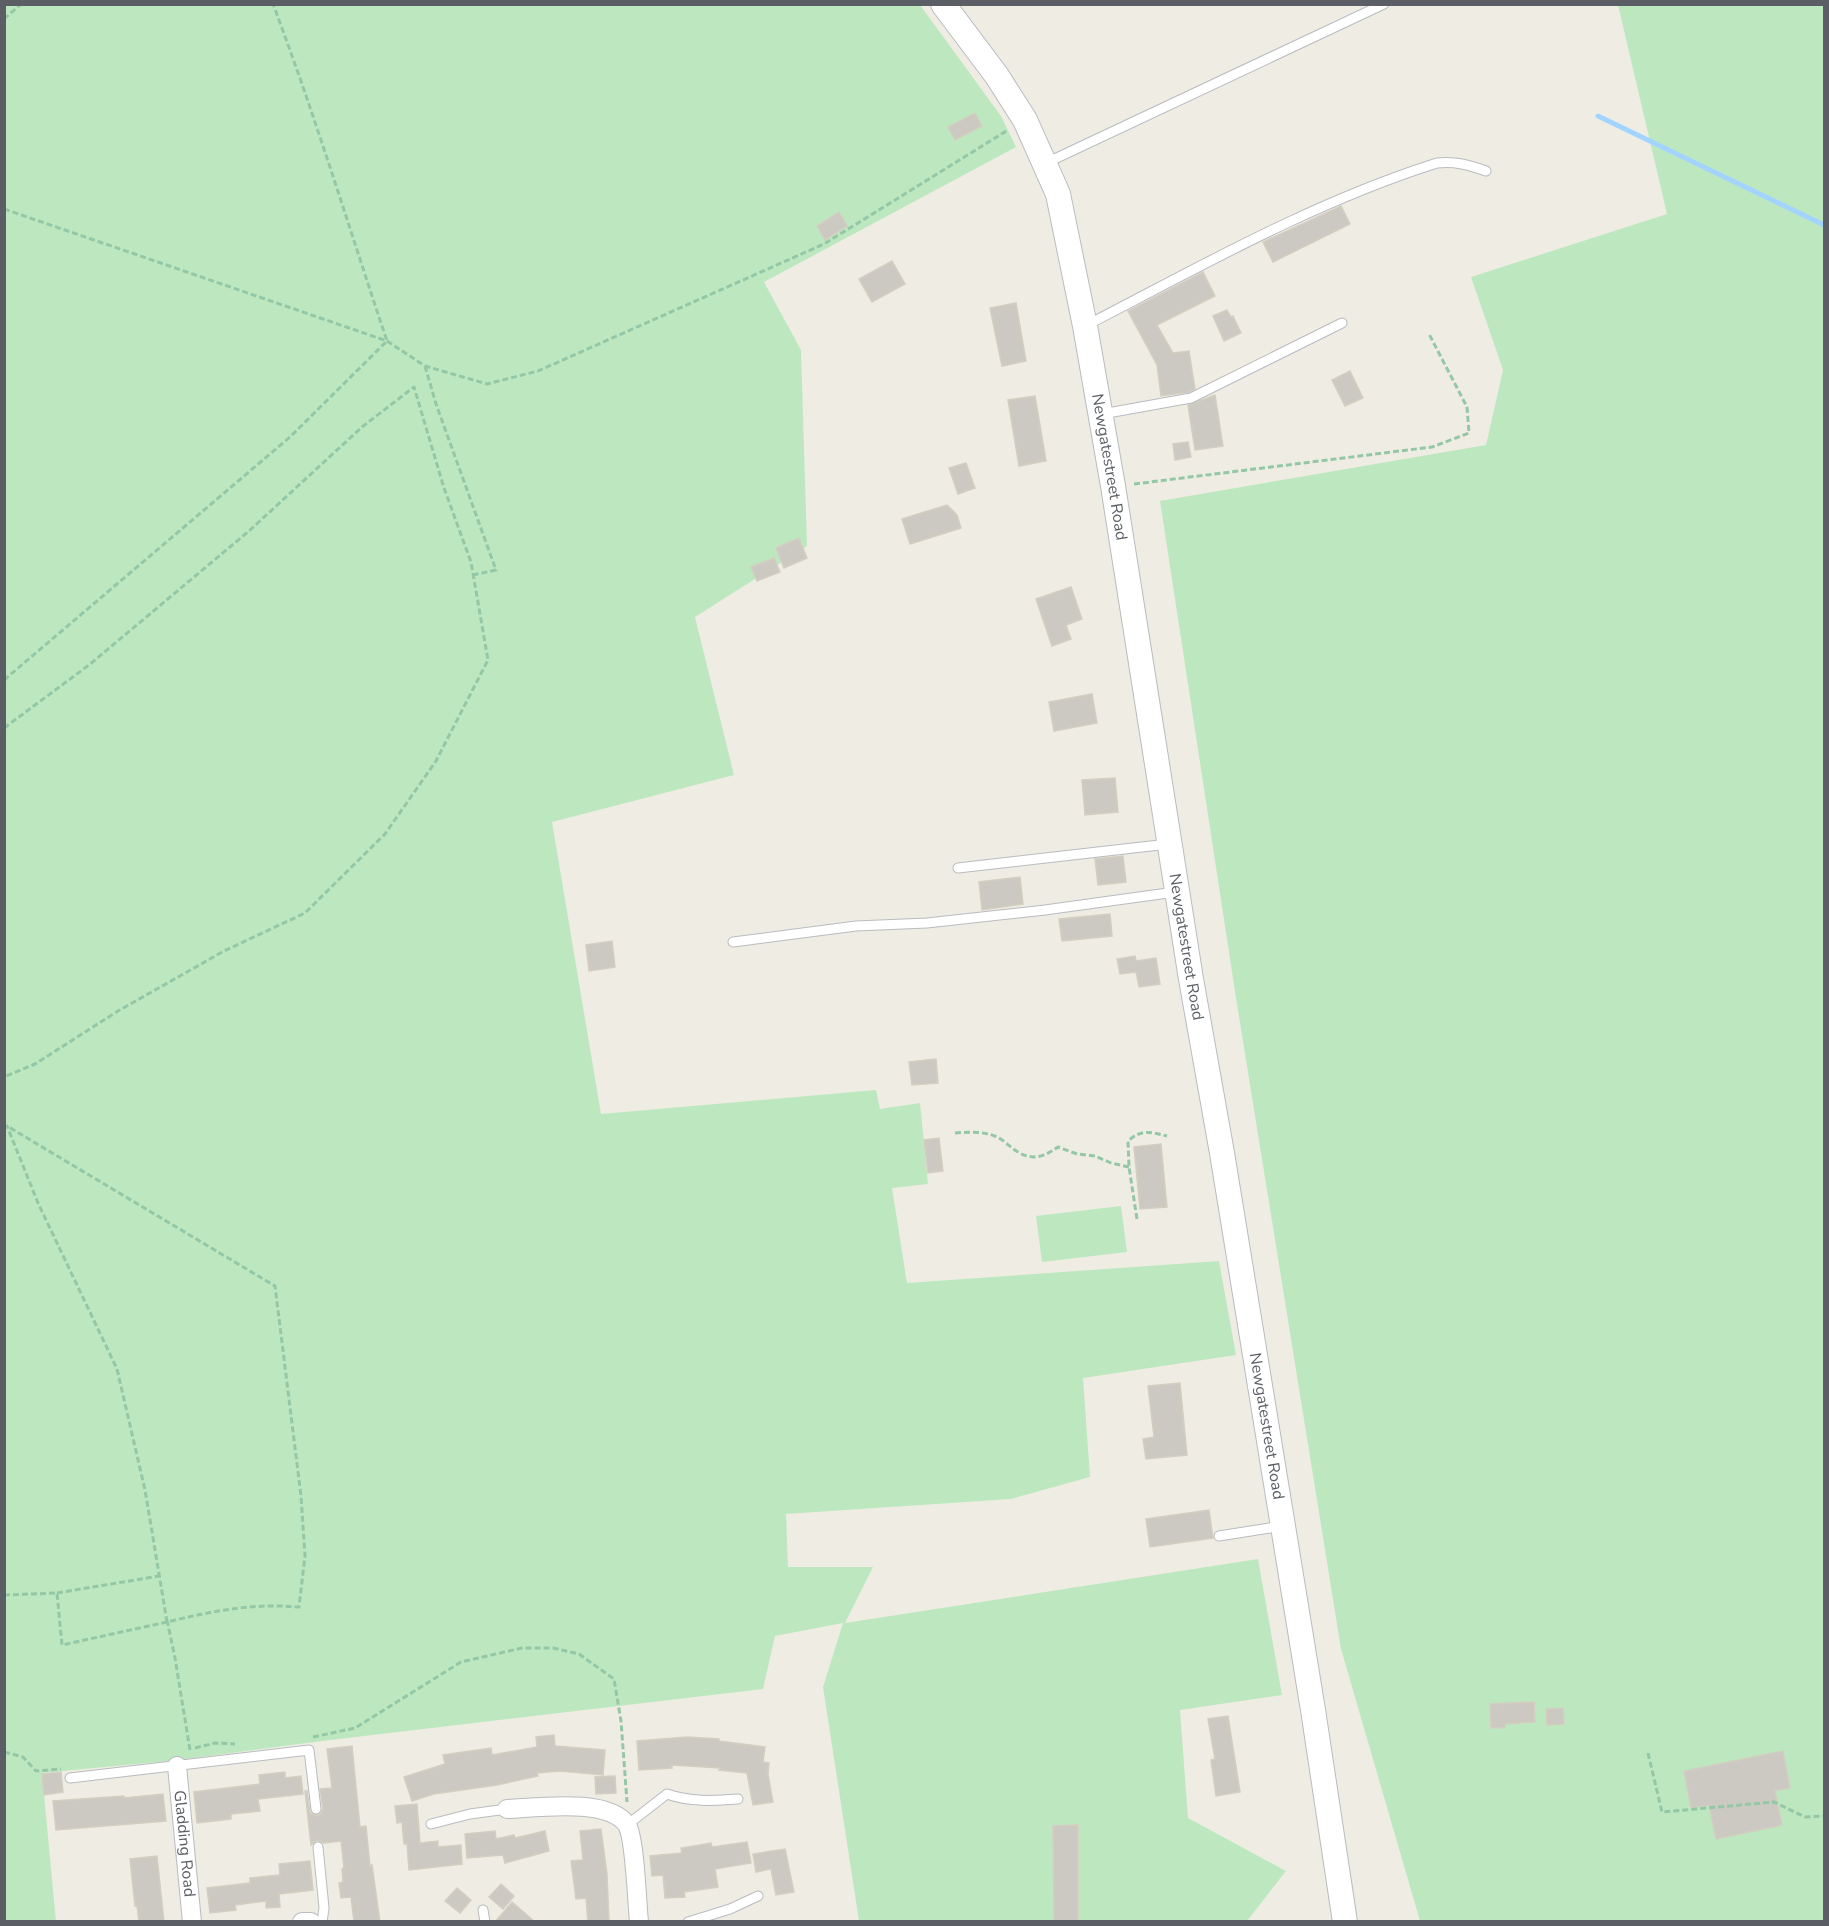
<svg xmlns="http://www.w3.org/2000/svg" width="1829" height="1926" font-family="'Nunito Sans',sans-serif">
<rect width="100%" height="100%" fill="#efede3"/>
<path fill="#bde8bf" d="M 1789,4 L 1824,6 L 1824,1921 L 1420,1921 L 1341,1649 L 1236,998 L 1160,501 L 1486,445 L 1503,370 L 1471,277 L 1667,214 L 1618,5 Z
M 4,5 L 920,5 L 1001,116 L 1016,147 L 764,282 L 801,350 L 807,546 L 695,617 L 734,775 L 552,822 L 601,1114 L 876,1090 L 880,1109 L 920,1103 L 928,1184 L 892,1188 L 907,1283 L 1219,1261 L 1236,1355 L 1083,1378 L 1090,1477 L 1011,1499 L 786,1514 L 788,1567 L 873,1567 L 845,1623 L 1258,1559 L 1282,1695 L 1180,1710 L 1188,1818 L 1286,1871 L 1247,1921 L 859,1921 L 823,1687 L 843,1623 L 775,1636 L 763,1689 L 322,1741 L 178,1760 L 42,1773 L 56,1921 L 5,1921 Z
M 1121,1206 L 1127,1252 L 1042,1262 L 1036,1216 Z"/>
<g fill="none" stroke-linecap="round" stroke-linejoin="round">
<path stroke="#a2d4ff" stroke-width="5" d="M 1598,116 L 1824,225"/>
</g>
<path fill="#ccc9c2" stroke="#d4cec1" stroke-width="1.5" d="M 975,113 L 982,126 L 955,140 L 948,127 Z
M 1341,206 L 1350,224 L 1273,262 L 1263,242 Z
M 839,212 L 847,226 L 825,240 L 817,226 Z
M 892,261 L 905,284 L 872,302 L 859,279 Z
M 1203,272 L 1215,296 L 1157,325 L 1173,353 L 1189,351 L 1195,389 L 1189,392 L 1161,396 L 1157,365 L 1128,311 Z
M 1016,303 L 1026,361 L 1002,366 L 990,308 Z
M 1227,310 L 1231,317 L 1233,316 L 1241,333 L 1224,341 L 1213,316 Z
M 1350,371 L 1363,398 L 1345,406 L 1332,380 Z
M 1215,395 L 1223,446 L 1195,450 L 1188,405 Z
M 1035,396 L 1046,461 L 1019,466 L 1008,400 Z
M 1188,442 L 1191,457 L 1175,460 L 1173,444 Z
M 966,463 L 975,488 L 958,494 L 949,468 Z
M 947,505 L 957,515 L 961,528 L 910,544 L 902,519 Z
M 799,538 L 807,558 L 784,568 L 776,548 Z
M 774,558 L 780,572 L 757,581 L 751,567 Z
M 1071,587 L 1082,619 L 1066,625 L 1071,639 L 1052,646 L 1036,599 Z
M 1092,694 L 1097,723 L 1054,731 L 1049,702 Z
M 1115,778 L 1118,812 L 1085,815 L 1082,780 Z
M 1123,856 L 1126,882 L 1098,885 L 1095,859 Z
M 1020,877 L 1023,904 L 982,910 L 979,882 Z
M 1110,914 L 1112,936 L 1062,941 L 1059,919 Z
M 612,941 L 615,967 L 589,971 L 586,945 Z
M 1135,956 L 1136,961 L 1156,958 L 1160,984 L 1139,987 L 1136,972 L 1120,974 L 1117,959 Z
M 936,1059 L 938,1083 L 912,1085 L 909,1062 Z
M 939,1138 L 943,1171 L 928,1173 L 924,1140 Z
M 1161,1144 L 1167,1207 L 1140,1209 L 1134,1147 Z
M 1180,1383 L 1187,1455 L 1146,1459 L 1143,1439 L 1154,1437 L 1148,1386 Z
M 1209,1510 L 1213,1538 L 1150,1547 L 1146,1519 Z
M 1534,1702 L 1535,1722 L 1505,1724 L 1505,1728 L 1491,1728 L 1490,1704 Z
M 1563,1708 L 1564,1724 L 1547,1725 L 1546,1709 Z
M 1228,1716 L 1240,1792 L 1216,1796 L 1211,1760 L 1215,1759 L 1208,1719 Z
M 554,1735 L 555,1746 L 605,1750 L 603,1775 L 560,1771 L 537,1773 L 538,1776 L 497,1785 L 434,1794 L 412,1801 L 404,1777 L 445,1764 L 443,1755 L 491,1748 L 492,1755 L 537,1747 L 536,1737 Z
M 687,1737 L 719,1739 L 719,1741 L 765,1747 L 763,1762 L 769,1763 L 768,1774 L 773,1802 L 753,1805 L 747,1773 L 719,1770 L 720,1768 L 672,1765 L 672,1768 L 639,1770 L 637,1741 Z
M 352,1746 L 360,1827 L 366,1826 L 370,1866 L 372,1865 L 380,1922 L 354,1922 L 351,1897 L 341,1898 L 339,1883 L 343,1882 L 342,1869 L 344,1868 L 341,1841 L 324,1843 L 317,1840 L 311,1845 L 305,1791 L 307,1791 L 310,1813 L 314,1815 L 320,1815 L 323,1809 L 320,1789 L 332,1788 L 327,1749 Z
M 1783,1751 L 1790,1788 L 1775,1791 L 1782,1825 L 1716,1839 L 1709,1805 L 1691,1808 L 1684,1771 Z
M 61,1772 L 63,1792 L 44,1795 L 42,1774 Z
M 285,1772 L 285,1778 L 301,1776 L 303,1794 L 258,1799 L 260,1811 L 231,1814 L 231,1819 L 197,1823 L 194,1792 L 260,1784 L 259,1775 Z
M 615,1776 L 616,1793 L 596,1794 L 595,1777 Z
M 163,1794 L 166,1821 L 56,1830 L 53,1801 L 124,1796 L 124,1798 Z
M 417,1804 L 420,1843 L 438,1841 L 438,1847 L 461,1845 L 462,1864 L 409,1870 L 407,1844 L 404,1844 L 402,1822 L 397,1823 L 395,1806 Z
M 1078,1825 L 1078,1922 L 1054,1922 L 1053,1826 Z
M 601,1829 L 607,1874 L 609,1922 L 588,1922 L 586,1898 L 576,1899 L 571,1861 L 583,1860 L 580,1831 Z
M 495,1831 L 496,1839 L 514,1835 L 515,1838 L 545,1831 L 549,1851 L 505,1863 L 503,1855 L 467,1858 L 465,1834 Z
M 747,1842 L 751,1863 L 715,1869 L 718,1887 L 684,1892 L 685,1897 L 665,1898 L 663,1875 L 652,1876 L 650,1856 L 682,1853 L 681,1848 L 711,1843 L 712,1847 Z
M 785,1849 L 794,1892 L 776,1895 L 771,1869 L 756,1872 L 753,1854 Z
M 157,1856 L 164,1922 L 139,1922 L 137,1906 L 135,1906 L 130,1859 Z
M 310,1861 L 313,1890 L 279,1894 L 280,1907 L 266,1908 L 266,1901 L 235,1905 L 236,1910 L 210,1913 L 207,1888 L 250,1883 L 250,1878 L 280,1875 L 279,1864 Z
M 501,1884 L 514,1896 L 503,1909 L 489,1897 Z
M 457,1888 L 471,1900 L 460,1913 L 445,1901 Z
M 512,1902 L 535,1922 L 495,1922 Z"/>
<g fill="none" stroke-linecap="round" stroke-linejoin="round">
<g stroke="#b8bbc0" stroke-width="11">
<path id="service" d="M 1046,163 L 1384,4
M 1087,325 C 1201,266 1314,202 1437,163 C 1455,161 1469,165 1486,171
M 1102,414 L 1191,398 L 1342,323
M 958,868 L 1168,844
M 733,942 L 856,926 L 927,923 L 1045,910 L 1175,892
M 1219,1536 L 1282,1526
M 70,1778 L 309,1750 L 316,1809
M 431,1824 L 470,1814 L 507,1809
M 627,1825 L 667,1794 C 690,1802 713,1801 738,1799
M 318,1847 L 324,1908 L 322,1922
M 483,1910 L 485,1922
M 688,1922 L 730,1909 L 758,1896"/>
</g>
<g stroke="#b8bbc0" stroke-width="20">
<g id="minor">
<path id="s1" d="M 177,1766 L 192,1922"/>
<path d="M 507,1809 C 535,1808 609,1797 627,1825 C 635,1838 637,1903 639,1922"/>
<path d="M 302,1922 L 311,1922"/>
</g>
</g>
<g stroke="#b8bbc0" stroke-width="26">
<g id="tertiary">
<path id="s2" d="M 943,4 L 997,76 L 1025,120 L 1058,194 L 1085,326 L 1113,486 L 1191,979 L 1222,1153 L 1313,1710 L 1345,1922"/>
</g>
</g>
<path stroke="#94c7a5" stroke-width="3" stroke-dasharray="6 3" stroke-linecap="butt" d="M 4,19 L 21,4
M 4,209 L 387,341 L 425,366 L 487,384 L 538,371 L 824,244 L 1008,130
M 425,366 L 436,404 L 496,570 L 473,575
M 1134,484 L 1432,447 L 1469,433 L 1467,407 L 1429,334
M 4,680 L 290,437 L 387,341 C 349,228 315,115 273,4
M 4,728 L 89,665 L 249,531 L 362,427 L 414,387 L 444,488 L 471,562 L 488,660 L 436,761 L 385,834 L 305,913 L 224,951 L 118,1011 L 35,1064 L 4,1077
M 4,1126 L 7,1126 L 38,1203 L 117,1369 L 145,1490 L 167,1622 C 213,1611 252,1603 299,1607 L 305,1556 L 301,1496 L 275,1286 L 7,1126
M 955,1133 C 969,1132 984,1131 997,1137 C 1002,1139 1007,1144 1012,1148 C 1029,1161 1041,1159 1058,1147 L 1077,1154 L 1095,1156 L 1111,1163 L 1129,1167
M 1137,1219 L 1129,1167 L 1128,1141 C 1141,1129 1151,1132 1167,1136
M 57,1593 L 159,1576
M 4,1595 L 57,1593 L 62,1645 L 167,1622
M 167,1620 L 175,1658 L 190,1750
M 313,1737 L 355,1728 L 461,1662 L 522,1648 L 553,1648 L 579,1654 L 614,1679 L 621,1721 L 627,1802
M 195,1748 L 215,1743 L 235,1744
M 4,1752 L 23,1757 L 36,1771 L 61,1769
M 1648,1753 L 1662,1812 L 1774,1802 L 1805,1817 L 1824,1816"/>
<use href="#service" stroke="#fff" stroke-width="9"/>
<use href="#minor" stroke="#fff" stroke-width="18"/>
<use href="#tertiary" stroke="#fff" stroke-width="24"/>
</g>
<g text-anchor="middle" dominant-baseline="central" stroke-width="5" stroke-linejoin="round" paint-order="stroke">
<g font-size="16" fill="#5b5f65" stroke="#fff">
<text stroke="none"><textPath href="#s2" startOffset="501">Newgatestreet Road</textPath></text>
<text stroke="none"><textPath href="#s2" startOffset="987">Newgatestreet Road</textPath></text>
<text stroke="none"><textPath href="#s2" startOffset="1473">Newgatestreet Road</textPath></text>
<text stroke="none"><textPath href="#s1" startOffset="78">Gladding Road</textPath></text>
</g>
</g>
<rect width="1829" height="1926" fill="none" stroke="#5b5f65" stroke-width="12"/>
</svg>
